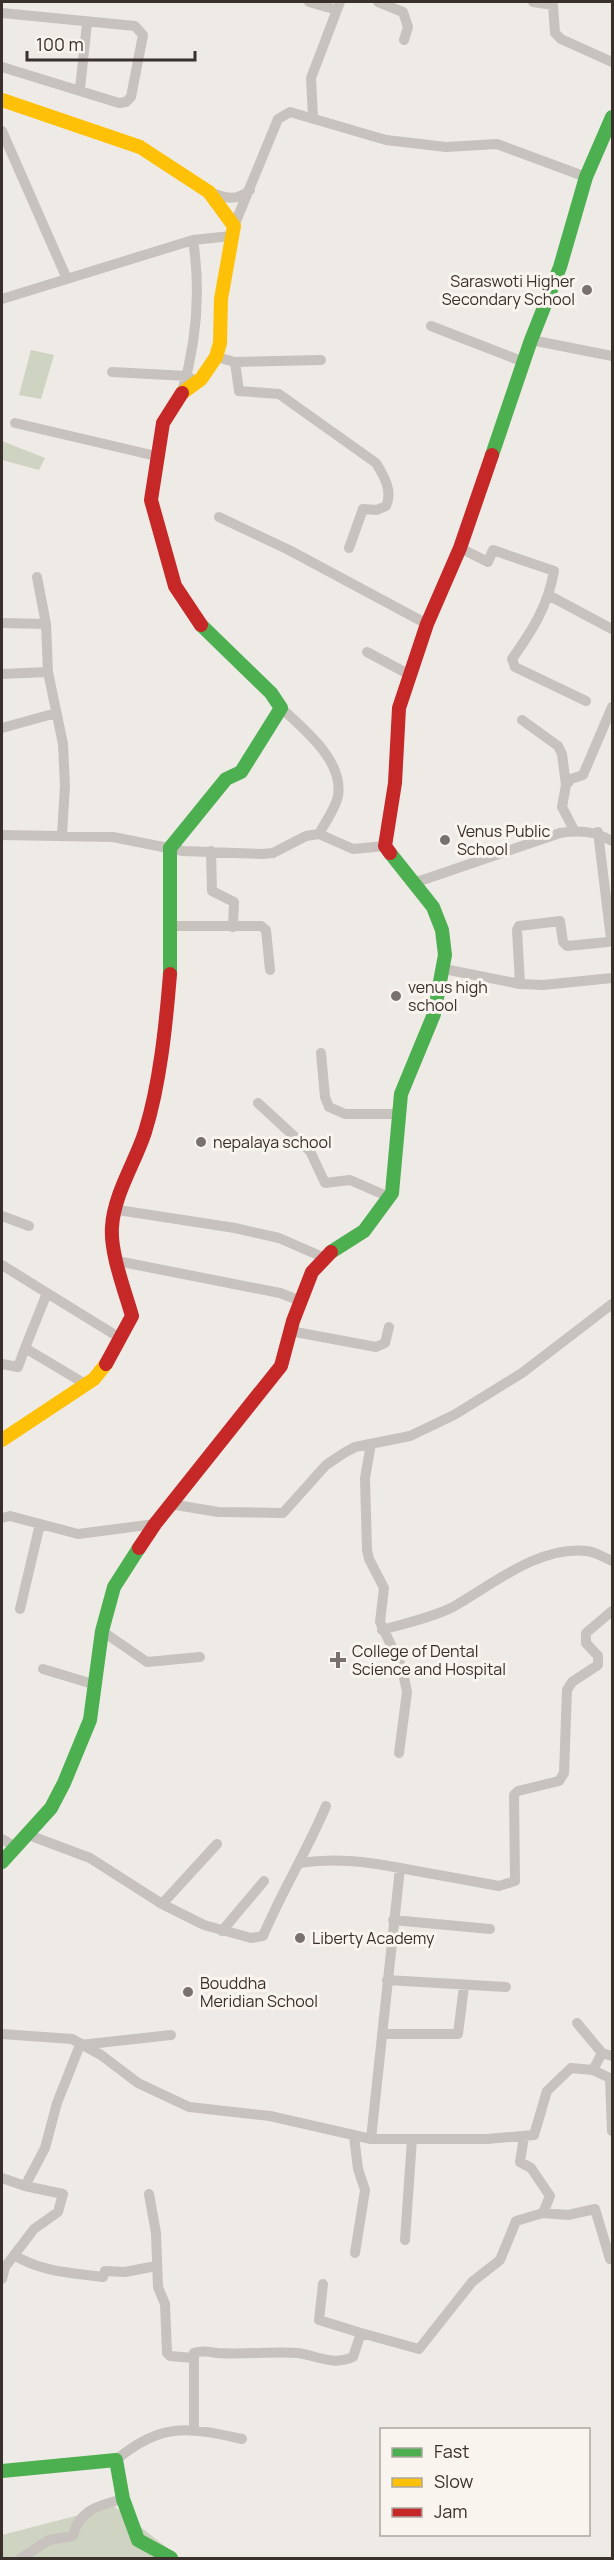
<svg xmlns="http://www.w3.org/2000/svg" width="614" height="2560" font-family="Manrope,sans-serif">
<rect width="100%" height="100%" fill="#eeeae6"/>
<path fill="#cfd3c1" d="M 31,350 L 54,355 L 41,399 L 19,395 Z
M 2,441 L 45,458 L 39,470 L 2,460 Z
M 114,2506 L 180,2558 L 2,2558 L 2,2535 Z"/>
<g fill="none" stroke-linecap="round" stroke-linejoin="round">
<path stroke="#c7c2be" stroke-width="10" d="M 309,2 L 337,10
M 378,2 L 403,12 L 408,27 L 404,40
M 533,2 L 553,5 L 555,33 L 561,39 L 612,62
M 2,13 L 135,26 L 143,35 L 131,97 L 126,102 L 119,103 L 2,67
M 80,89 L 87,23
M 313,117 L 311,78 L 340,2
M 2,131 L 67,279
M 209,192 C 225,198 236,202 250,190
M 234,226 L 278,119 L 290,112 L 386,140 L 446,147 L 497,144 L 586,177
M 2,299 L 193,240 L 231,236
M 431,326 L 524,362
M 531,340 L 612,356
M 216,357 L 235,362 L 321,360
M 235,362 L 239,391 L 279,394 L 376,463 C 384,476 393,491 386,506 L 377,510 L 363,509 L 349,548
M 112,372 L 187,376 L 192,379
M 182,392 C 197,341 201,292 193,240
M 15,423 L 156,456
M 219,517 L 289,550 L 427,624
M 460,548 L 488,562 L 493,550 L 554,571 C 548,606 532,631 512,659 L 515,667 L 586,701
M 37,577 L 46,624 L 48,672
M 550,596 L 612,629
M 2,623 L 46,624
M 367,652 L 410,675
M 2,674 L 48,672 L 63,744 L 65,786 L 62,834
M 281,708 C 304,729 344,761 338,796 C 335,810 325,822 319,834
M 522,720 L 558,746 L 562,754 L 566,785 L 562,807 L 574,830
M 2,728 L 56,713
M 566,785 L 571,779 L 583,775 L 612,707
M 2,835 L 113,837 L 183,851 L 262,854 L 273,853 L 306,836 L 319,834 L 353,849 L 385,846
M 211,851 L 212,891 L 234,902 L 233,927
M 414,883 L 560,833 C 579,830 595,831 612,841
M 171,926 L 261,926 L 266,930 L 270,970
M 444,969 L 520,984 L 543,985 L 612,978
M 520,984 L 517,930 L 519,926 L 560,921 L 563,942 L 567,946 L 608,942 L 611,939 L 598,832
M 321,1053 L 325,1097 L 329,1107 L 345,1114 L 398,1114
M 258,1103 L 310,1151 L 325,1183 L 350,1180 L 389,1197
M 118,1210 L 235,1228 L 279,1238 L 325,1258
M 2,1216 L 29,1226
M 117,1261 L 280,1293 L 301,1301
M 2,1265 L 47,1293
M 290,1331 L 376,1347 L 385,1343 L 389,1327
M 2,1364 L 18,1367 L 25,1348
M 87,1385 L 25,1348 L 47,1293 L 120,1338
M 371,1444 L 365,1478 L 367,1550 L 369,1559 L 384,1588 L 380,1622 L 402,1668 L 407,1692 L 399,1753
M 170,1504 L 218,1512 L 283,1513 L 326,1465 L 344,1453 L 355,1447 L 410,1436 L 454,1415 L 522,1373 L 612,1304
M 2,1518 L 10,1516 L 78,1534 L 155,1524
M 20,1609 L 40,1524
M 382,1630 C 406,1623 431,1618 453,1607 C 492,1585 539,1545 587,1551 C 596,1552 605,1558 612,1561
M 102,1631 L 147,1662 L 200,1657
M 43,1669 L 96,1685
M 26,1834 L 90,1858 L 162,1904 L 204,1925 L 251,1938 L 263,1936 C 282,1891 307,1851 326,1806
M 2,1839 L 14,1846
M 299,1863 C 334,1858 365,1861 400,1868 L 371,2139
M 400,1868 L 499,1886 L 515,1881 L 514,1795 L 518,1791 L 559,1781 L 564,1773 L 567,1690 L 572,1682 L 598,1665 L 598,1656 L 586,1643 L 586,1633 L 612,1611
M 162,1904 L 217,1844
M 393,1920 L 490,1929
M 222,1931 L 264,1881
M 387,1980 L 506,1987
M 577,2023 L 602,2053
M 2,2034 L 72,2039 L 101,2055 L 138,2083 L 189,2107 L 270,2116 L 371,2139 L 487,2139 L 534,2135 L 547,2091 L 571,2068 L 593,2070 L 612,2079
M 382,2034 L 458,2034 L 464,1986
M 593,2070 L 602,2053 L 612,2056
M 610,2078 L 612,2131
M 354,2136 L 358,2169 L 365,2190 L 355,2253
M 524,2137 L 520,2162 L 531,2168 L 550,2196 L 543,2213 L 568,2215 L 595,2209 L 610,2259
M 2,2178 L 25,2186
M 149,2194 L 156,2233 L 158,2287 L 165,2304 L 167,2353 L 170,2356 L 194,2358
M 405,2240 L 412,2139
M 14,2255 C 41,2272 73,2273 103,2277 L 105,2271 L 125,2272 L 156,2266
M 2,2279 L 5,2267 L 34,2229 L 58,2212 L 63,2194 L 25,2186 L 45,2148 L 57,2103 L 80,2045 L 171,2035
M 323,2284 L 319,2320 L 361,2333
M 194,2430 L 194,2353 C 202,2350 209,2352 217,2353 C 244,2355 272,2351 298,2353 C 318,2356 333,2366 353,2357 L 361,2333 L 419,2349 L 472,2282 L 500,2260 L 516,2221 L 543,2213
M 116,2460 C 161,2422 188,2427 242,2439
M 21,2558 L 49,2540 L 73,2536 C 79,2510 99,2505 123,2499"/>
<path stroke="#4caf50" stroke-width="14" d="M 492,455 L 531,340 L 560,267 L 586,177 L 612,117
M 170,974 L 170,848 L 226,779 L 241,772 L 281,708 L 271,693 L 201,625
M 331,1252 L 364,1231 L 392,1193 L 401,1094 L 434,1014 L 445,955 L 442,930 L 433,907 L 390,853
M 2,1862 L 51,1808 L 64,1783 L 90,1720 L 102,1631 L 114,1587 L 139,1548
M 2,2471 L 116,2460 L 123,2499 L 138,2540 L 171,2558"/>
<path stroke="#ffc107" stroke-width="14" d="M 2,100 L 140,147 L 209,192 L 234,226 L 221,299 L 220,343 L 216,357 L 201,379 L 182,393
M 2,1440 L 94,1379 L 106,1364"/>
<path stroke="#c62828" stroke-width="14" d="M 182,393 L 163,423 L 151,500 L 175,586 L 201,625
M 390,853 L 385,846 L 395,783 L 399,708 L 427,624 L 460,548 L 492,455
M 106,1364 L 132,1316 C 125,1291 110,1253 112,1227 C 114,1194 135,1163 145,1132 C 160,1084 166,1024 170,974
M 139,1548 L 155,1524 L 281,1366 L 293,1321 L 312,1272 L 331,1252"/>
</g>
<g fill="#78716d" stroke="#f9f4ee" stroke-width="2">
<circle cx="587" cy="290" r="6"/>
<circle cx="445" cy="840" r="6"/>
<circle cx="396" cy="996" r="6"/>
<circle cx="201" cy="1142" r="6"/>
<path d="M335 1651h6v6h6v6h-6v6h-6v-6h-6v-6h6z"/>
<circle cx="300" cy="1938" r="6"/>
<circle cx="188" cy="1992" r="6"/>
</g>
<g text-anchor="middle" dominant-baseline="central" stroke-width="6" stroke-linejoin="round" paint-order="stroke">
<g font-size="16" fill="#39302c" stroke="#f9f4ee" text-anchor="start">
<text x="575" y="281" text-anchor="end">Saraswoti Higher<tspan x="575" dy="18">Secondary School</tspan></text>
<text x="457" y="831">Venus Public<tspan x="457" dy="18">School</tspan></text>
<text x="408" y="987">venus high<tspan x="408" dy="18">school</tspan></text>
<text x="213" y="1142">nepalaya school</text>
<text x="352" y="1651">College of Dental<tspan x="352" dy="18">Science and Hospital</tspan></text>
<text x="312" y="1938">Liberty Academy</text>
<text x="200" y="1983">Bouddha<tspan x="200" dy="18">Meridian School</tspan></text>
</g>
</g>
<rect width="614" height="2560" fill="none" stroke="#39302c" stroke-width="6"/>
<rect x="380" y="2428" width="210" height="108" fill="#f9f4ee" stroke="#aca6a0" stroke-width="1.5"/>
<rect x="392" y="2448" width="30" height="9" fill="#4caf50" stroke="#aca6a0" stroke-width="1.5"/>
<text x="434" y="2458" font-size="18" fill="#39302c">Fast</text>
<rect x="392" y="2478" width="30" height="9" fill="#ffc107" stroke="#aca6a0" stroke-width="1.5"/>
<text x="434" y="2488" font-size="18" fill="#39302c">Slow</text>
<rect x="392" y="2508" width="30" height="9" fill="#c62828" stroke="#aca6a0" stroke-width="1.5"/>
<text x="434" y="2518" font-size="18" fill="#39302c">Jam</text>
<path d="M27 51v9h168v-9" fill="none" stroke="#39302c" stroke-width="3"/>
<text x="36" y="51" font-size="18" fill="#39302c" stroke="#f9f4ee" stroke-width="4.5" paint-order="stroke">100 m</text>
</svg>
